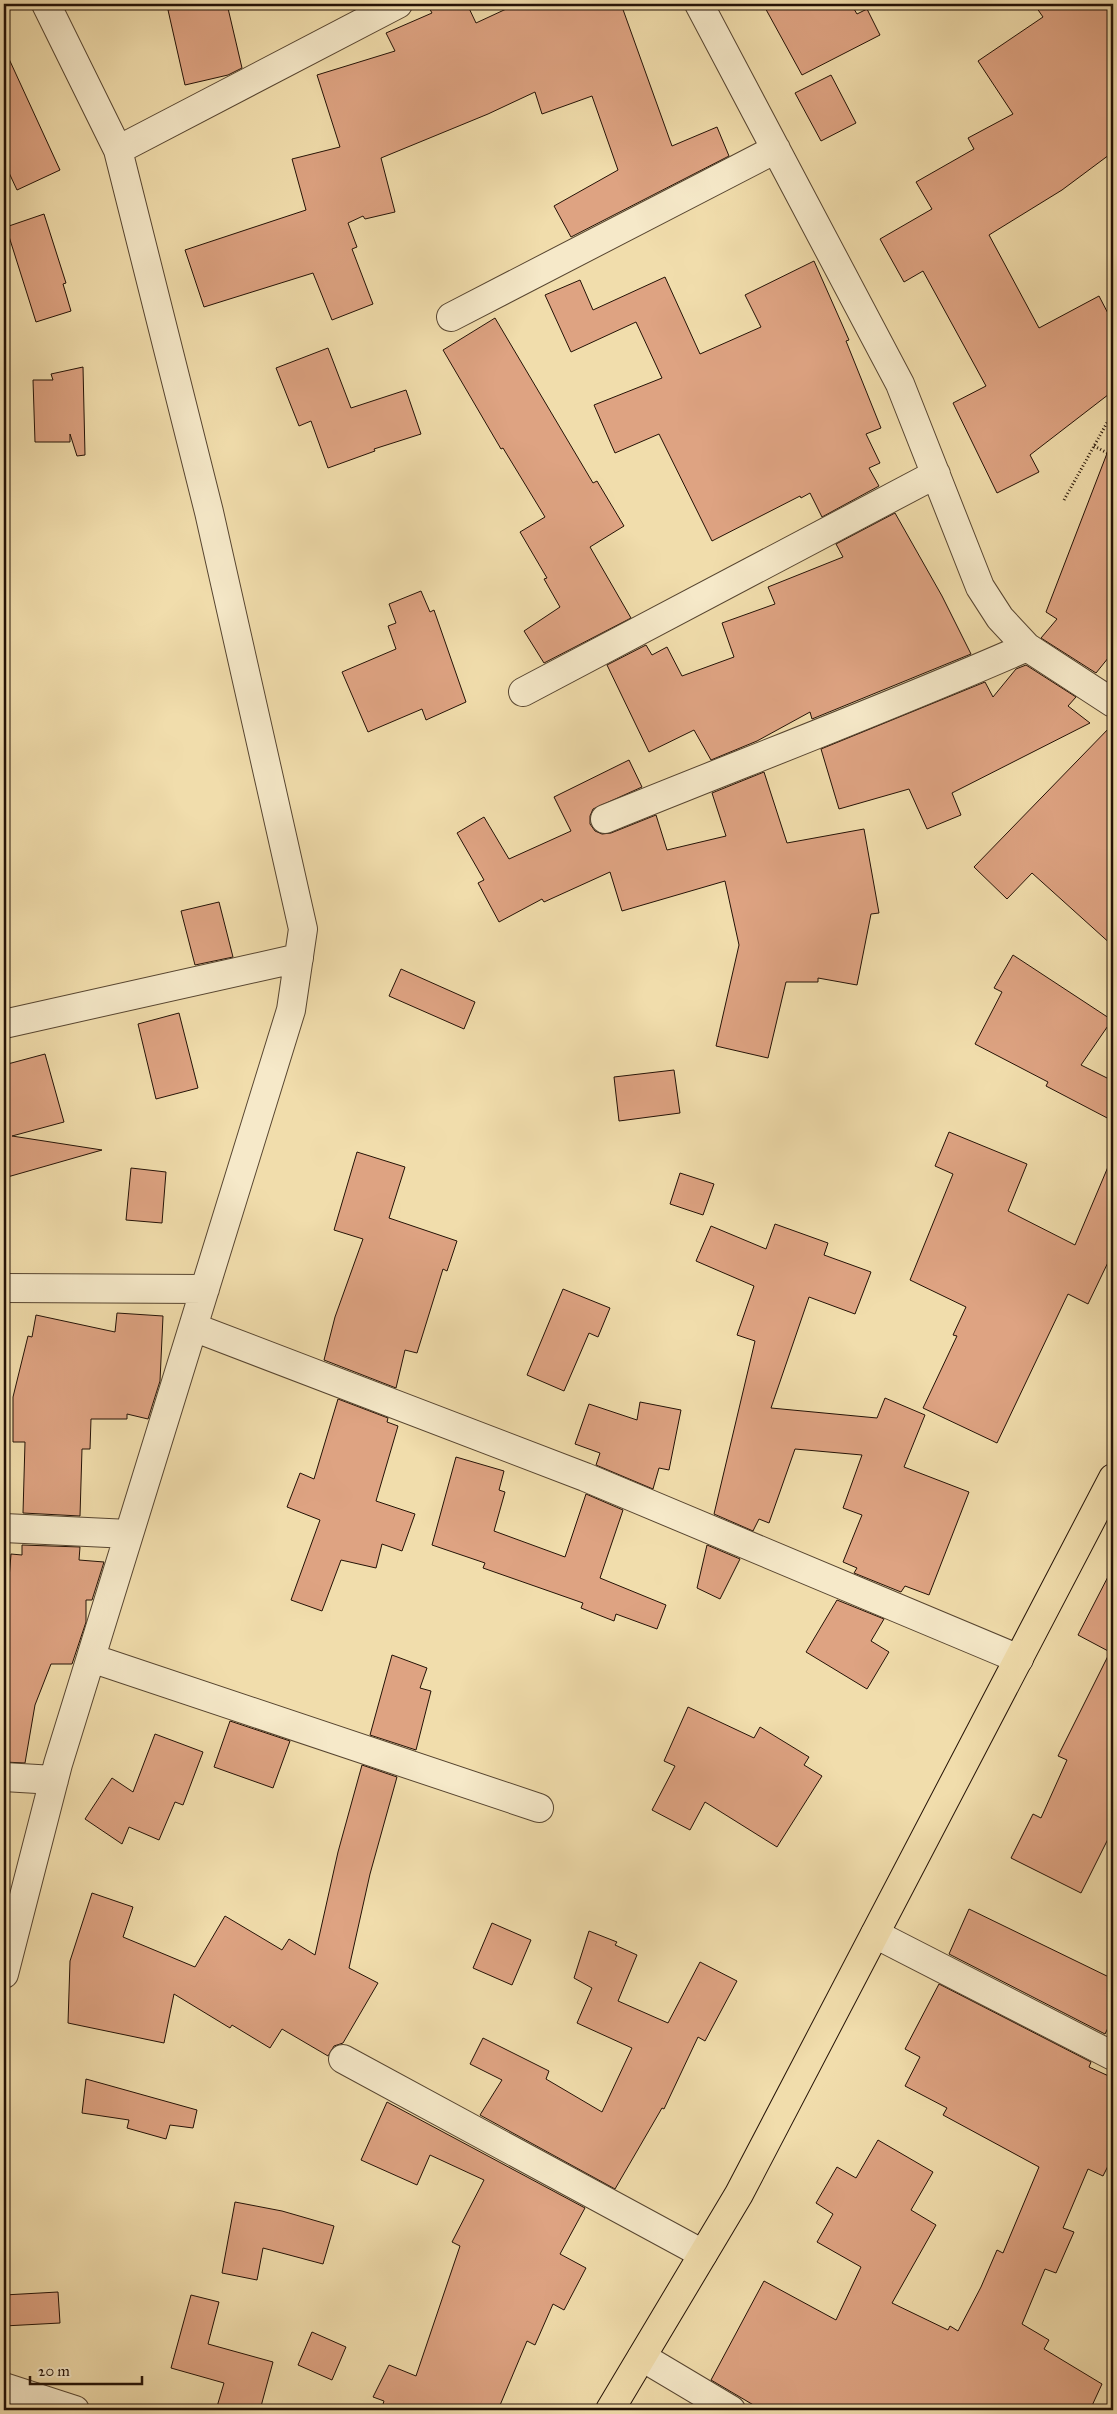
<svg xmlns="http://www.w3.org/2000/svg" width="1117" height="2414" font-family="'IM FELL Great Primer',serif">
<rect width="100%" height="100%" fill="#f1ddac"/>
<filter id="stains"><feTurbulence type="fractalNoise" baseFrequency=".004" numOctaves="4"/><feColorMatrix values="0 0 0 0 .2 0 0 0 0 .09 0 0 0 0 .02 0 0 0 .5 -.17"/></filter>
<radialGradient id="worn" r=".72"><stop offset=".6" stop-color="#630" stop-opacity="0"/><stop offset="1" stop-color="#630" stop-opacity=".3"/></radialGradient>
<path fill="#dea382" stroke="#241206" d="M 196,4 L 227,4 L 242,68 L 228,75 L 185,85 L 168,10 Z
M 427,4 L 467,4 L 476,23 L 517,4 L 621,4 L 672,146 L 717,127 L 729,156 L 571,237 L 554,206 L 618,170 L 592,96 L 542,114 L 535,92 L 488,114 L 381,158 L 395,212 L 365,219 L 363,216 L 348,223 L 357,247 L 352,249 L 373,304 L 332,320 L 313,273 L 204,307 L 185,250 L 306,210 L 292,159 L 340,147 L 317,75 L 395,51 L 386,33 L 432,13 Z
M 763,4 L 851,4 L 857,14 L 867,9 L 880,35 L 802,75 Z
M 1034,4 L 1113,4 L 1113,152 L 1062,190 L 989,235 L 1039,328 L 1099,296 L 1113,323 L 1113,391 L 1030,455 L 1039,472 L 997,493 L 953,403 L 986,386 L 923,271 L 904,282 L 880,239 L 932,209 L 916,182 L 974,149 L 968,138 L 1013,114 L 978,61 L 1043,17 Z
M 4,48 L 60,170 L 17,190 L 4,162 Z
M 831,75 L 856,123 L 821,141 L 795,93 Z
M 44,214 L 66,283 L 63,284 L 71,311 L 36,322 L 6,227 Z
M 814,261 L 849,340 L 846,341 L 881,428 L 866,434 L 880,463 L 869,468 L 879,486 L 822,517 L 810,493 L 801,498 L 800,496 L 712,541 L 659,434 L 615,453 L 594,405 L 662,378 L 636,322 L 571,352 L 545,295 L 580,280 L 593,310 L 665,277 L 700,354 L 761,327 L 745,295 Z
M 495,318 L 593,483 L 597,481 L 624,526 L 590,547 L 631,618 L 544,663 L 524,631 L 560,607 L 544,579 L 547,578 L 520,532 L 545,517 L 503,448 L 501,449 L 443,350 Z
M 328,348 L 351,408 L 406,390 L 421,434 L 374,449 L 375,451 L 328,468 L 311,421 L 299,426 L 276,368 Z
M 83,367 L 85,455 L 77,456 L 70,434 L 70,442 L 35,442 L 33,380 L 53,380 L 51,374 Z
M 1111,443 L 1113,443 L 1113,652 L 1096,673 L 1041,638 L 1057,619 L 1046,612 Z
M 895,513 L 942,596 L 971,654 L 812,719 L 810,712 L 757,741 L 711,760 L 694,730 L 649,752 L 607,665 L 646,645 L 652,655 L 667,647 L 682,676 L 734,657 L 722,623 L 775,604 L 768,587 L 843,557 L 836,544 Z
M 421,591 L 430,612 L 434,610 L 466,702 L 426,720 L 422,709 L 368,732 L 342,672 L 396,649 L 388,626 L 396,623 L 389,604 Z
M 1026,665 L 1076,697 L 1068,706 L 1090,723 L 952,793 L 961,815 L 927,829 L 909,789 L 839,809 L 821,749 L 985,682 L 993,697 L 1016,669 Z
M 1113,724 L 1113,946 L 1032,873 L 1007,899 L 974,867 Z
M 629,760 L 642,787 L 593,809 L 590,816 L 590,824 L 595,831 L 602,834 L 611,833 L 656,815 L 667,850 L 726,836 L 712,793 L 764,772 L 787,843 L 864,829 L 879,913 L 871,914 L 857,985 L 818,978 L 818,982 L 786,982 L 768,1058 L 716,1046 L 739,945 L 725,881 L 622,911 L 610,872 L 544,902 L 542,899 L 499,922 L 478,883 L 484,880 L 457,833 L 484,817 L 509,859 L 571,831 L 554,797 Z
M 219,902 L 233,957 L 195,965 L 181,911 Z
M 1013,955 L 1112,1020 L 1081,1065 L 1113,1081 L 1113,1121 L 1046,1086 L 1048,1082 L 975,1044 L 1002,992 L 994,988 Z
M 401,969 L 475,1002 L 464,1029 L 389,996 Z
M 179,1013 L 198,1088 L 156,1099 L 138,1024 Z
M 45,1054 L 64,1122 L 12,1136 L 102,1150 L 4,1178 L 4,1065 Z
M 674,1070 L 680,1113 L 619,1121 L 614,1077 Z
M 949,1132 L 1027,1164 L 1008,1211 L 1075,1245 L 1113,1155 L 1113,1252 L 1088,1304 L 1068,1294 L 997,1443 L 923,1408 L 957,1336 L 953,1335 L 966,1307 L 910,1280 L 953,1174 L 935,1166 Z
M 357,1152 L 405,1167 L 389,1218 L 457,1241 L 447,1271 L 443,1269 L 417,1353 L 405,1350 L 396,1388 L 324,1360 L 335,1317 L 363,1239 L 334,1230 Z
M 131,1168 L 166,1172 L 162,1223 L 126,1220 Z
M 680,1173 L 714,1184 L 703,1215 L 670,1204 Z
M 775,1224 L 828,1243 L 824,1255 L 871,1272 L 855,1314 L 809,1297 L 771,1408 L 877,1418 L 885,1398 L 925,1415 L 904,1467 L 969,1492 L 929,1595 L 905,1586 L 901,1592 L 854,1573 L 857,1568 L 843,1562 L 862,1515 L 843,1508 L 862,1455 L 795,1449 L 769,1523 L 759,1519 L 753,1531 L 714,1514 L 755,1341 L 737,1335 L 754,1286 L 696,1261 L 711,1226 L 766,1249 Z
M 563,1289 L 610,1308 L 598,1337 L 589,1333 L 564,1391 L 527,1375 Z
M 117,1313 L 163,1316 L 160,1381 L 148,1419 L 127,1414 L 127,1419 L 91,1419 L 90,1449 L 82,1449 L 80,1516 L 23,1513 L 25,1442 L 13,1442 L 13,1397 L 28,1336 L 32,1337 L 36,1315 L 115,1332 Z
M 338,1399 L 388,1418 L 387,1422 L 398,1426 L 376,1501 L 415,1514 L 402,1551 L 382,1544 L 376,1568 L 341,1560 L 322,1611 L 291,1600 L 320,1520 L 287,1507 L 300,1473 L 314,1479 Z
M 640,1402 L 681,1410 L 669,1470 L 659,1468 L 653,1489 L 596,1465 L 600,1453 L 575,1444 L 589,1404 L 637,1420 Z
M 456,1457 L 504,1471 L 499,1490 L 505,1492 L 494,1531 L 565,1557 L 586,1494 L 623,1510 L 600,1578 L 666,1605 L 657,1629 L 616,1614 L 614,1621 L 581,1608 L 583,1603 L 483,1568 L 485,1563 L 432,1545 Z
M 22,1545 L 80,1547 L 79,1560 L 104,1562 L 92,1600 L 86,1600 L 86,1622 L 72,1664 L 51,1664 L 35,1705 L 25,1763 L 4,1762 L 4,1694 L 6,1679 L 7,1624 L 4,1624 L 5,1591 L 8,1591 L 11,1554 L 22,1555 Z
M 707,1545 L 740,1559 L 720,1599 L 697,1588 Z
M 1113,1567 L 1113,1829 L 1081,1893 L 1011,1858 L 1033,1814 L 1041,1818 L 1067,1760 L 1058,1756 L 1110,1652 L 1078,1635 Z
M 837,1600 L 884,1619 L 871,1641 L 889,1652 L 867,1689 L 806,1652 Z
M 392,1655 L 427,1668 L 420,1688 L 431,1691 L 416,1750 L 370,1735 Z
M 688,1707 L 754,1738 L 760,1727 L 809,1757 L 804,1765 L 822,1776 L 777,1847 L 705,1802 L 690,1830 L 652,1810 L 675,1766 L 664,1761 Z
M 230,1721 L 290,1741 L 273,1788 L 214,1767 Z
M 155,1734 L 203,1752 L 183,1805 L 175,1802 L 159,1840 L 129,1827 L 122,1844 L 85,1819 L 112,1778 L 133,1792 Z
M 362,1765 L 397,1777 L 370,1874 L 349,1968 L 378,1983 L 343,2043 L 334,2046 L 328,2056 L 282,2029 L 270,2048 L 232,2025 L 230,2028 L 174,1994 L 164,2043 L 68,2023 L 70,1961 L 92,1893 L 133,1907 L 123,1937 L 195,1967 L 225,1916 L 282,1950 L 289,1939 L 315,1955 L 338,1852 Z
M 969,1909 L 1113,1979 L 1113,2018 L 1105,2034 L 949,1954 Z
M 492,1923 L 531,1940 L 512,1985 L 473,1968 Z
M 589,1931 L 617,1942 L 615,1945 L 637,1955 L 618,2001 L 668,2023 L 700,1962 L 737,1981 L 705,2041 L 698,2037 L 664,2109 L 662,2108 L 615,2189 L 480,2115 L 502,2080 L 470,2064 L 483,2038 L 549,2071 L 546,2079 L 602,2112 L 632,2048 L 577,2023 L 592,1988 L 574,1978 Z
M 939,1984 L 1091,2062 L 1089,2067 L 1113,2078 L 1113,2156 L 1103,2176 L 1088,2169 L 1063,2228 L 1074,2232 L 1056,2273 L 1045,2269 L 1022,2324 L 1049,2340 L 1044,2349 L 1102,2384 L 1090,2410 L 762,2410 L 711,2380 L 764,2281 L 836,2320 L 861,2267 L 817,2242 L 833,2214 L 816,2203 L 837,2167 L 856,2178 L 878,2140 L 933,2172 L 911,2210 L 936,2225 L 892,2303 L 948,2330 L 950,2326 L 958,2331 L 981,2287 L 997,2250 L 1003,2253 L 1039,2167 L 943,2115 L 947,2108 L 905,2086 L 920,2057 L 905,2049 Z
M 86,2079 L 197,2110 L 193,2128 L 170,2125 L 166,2139 L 127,2128 L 129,2120 L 82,2113 Z
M 387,2102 L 585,2208 L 560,2254 L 586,2268 L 564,2310 L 553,2304 L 535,2345 L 527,2341 L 498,2410 L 381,2410 L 384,2401 L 373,2397 L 389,2365 L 416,2376 L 460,2246 L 452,2242 L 484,2180 L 430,2155 L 417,2185 L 361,2160 Z
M 235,2202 L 282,2211 L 334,2226 L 323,2264 L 263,2248 L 257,2280 L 222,2273 Z
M 58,2292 L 60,2323 L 4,2326 L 4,2295 Z
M 191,2295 L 219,2302 L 208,2344 L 273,2362 L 260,2410 L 216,2410 L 224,2383 L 171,2368 Z
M 312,2332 L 346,2347 L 332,2380 L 298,2365 Z"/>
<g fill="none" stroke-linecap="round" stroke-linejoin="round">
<g stroke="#574530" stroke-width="30">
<path id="minor" d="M 699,4 L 900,384 L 980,587 L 1000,618 L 1027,647 L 1113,703
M 118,150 L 398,4
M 451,317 L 776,149
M 523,692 L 936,474
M 605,819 C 745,762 888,708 1027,647
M 4,1024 L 299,958
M 4,1288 L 205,1289
M 193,1327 L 585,1477 L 1019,1659
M 4,1528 L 129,1534
M 91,1658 L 539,1808
M 4,1777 L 54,1780
M 875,1934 L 1113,2056
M 4,1974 L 58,1764 L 291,1010 L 303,929 L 209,512 L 118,150 L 46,4
M 343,2059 L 703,2254
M 642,2357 L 731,2410
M 4,2387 L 75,2410"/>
</g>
<g stroke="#241206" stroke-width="30">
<path id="highway" d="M 610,2410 L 739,2194 L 1113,1478"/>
</g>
<path stroke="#241206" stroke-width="3" stroke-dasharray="1 2.5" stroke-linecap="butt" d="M 1094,446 L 1113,456
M 1064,500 L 1113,412"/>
<use href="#minor" stroke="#f6e9c9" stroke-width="28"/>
<use href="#highway" stroke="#f1ddac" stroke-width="28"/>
</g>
<rect width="1117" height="2414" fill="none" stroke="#f1ddac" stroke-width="20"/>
<rect x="5" y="5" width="1107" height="2404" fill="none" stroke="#241206" stroke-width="2.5"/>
<rect x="10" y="10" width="1097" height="2394" fill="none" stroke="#241206"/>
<path d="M30 2376v8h112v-8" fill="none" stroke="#241206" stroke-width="2.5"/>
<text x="38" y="2376" font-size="15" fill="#241206" stroke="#f6e9c9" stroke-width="4" paint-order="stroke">20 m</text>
<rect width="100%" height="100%" filter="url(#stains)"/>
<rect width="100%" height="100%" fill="url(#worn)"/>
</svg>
